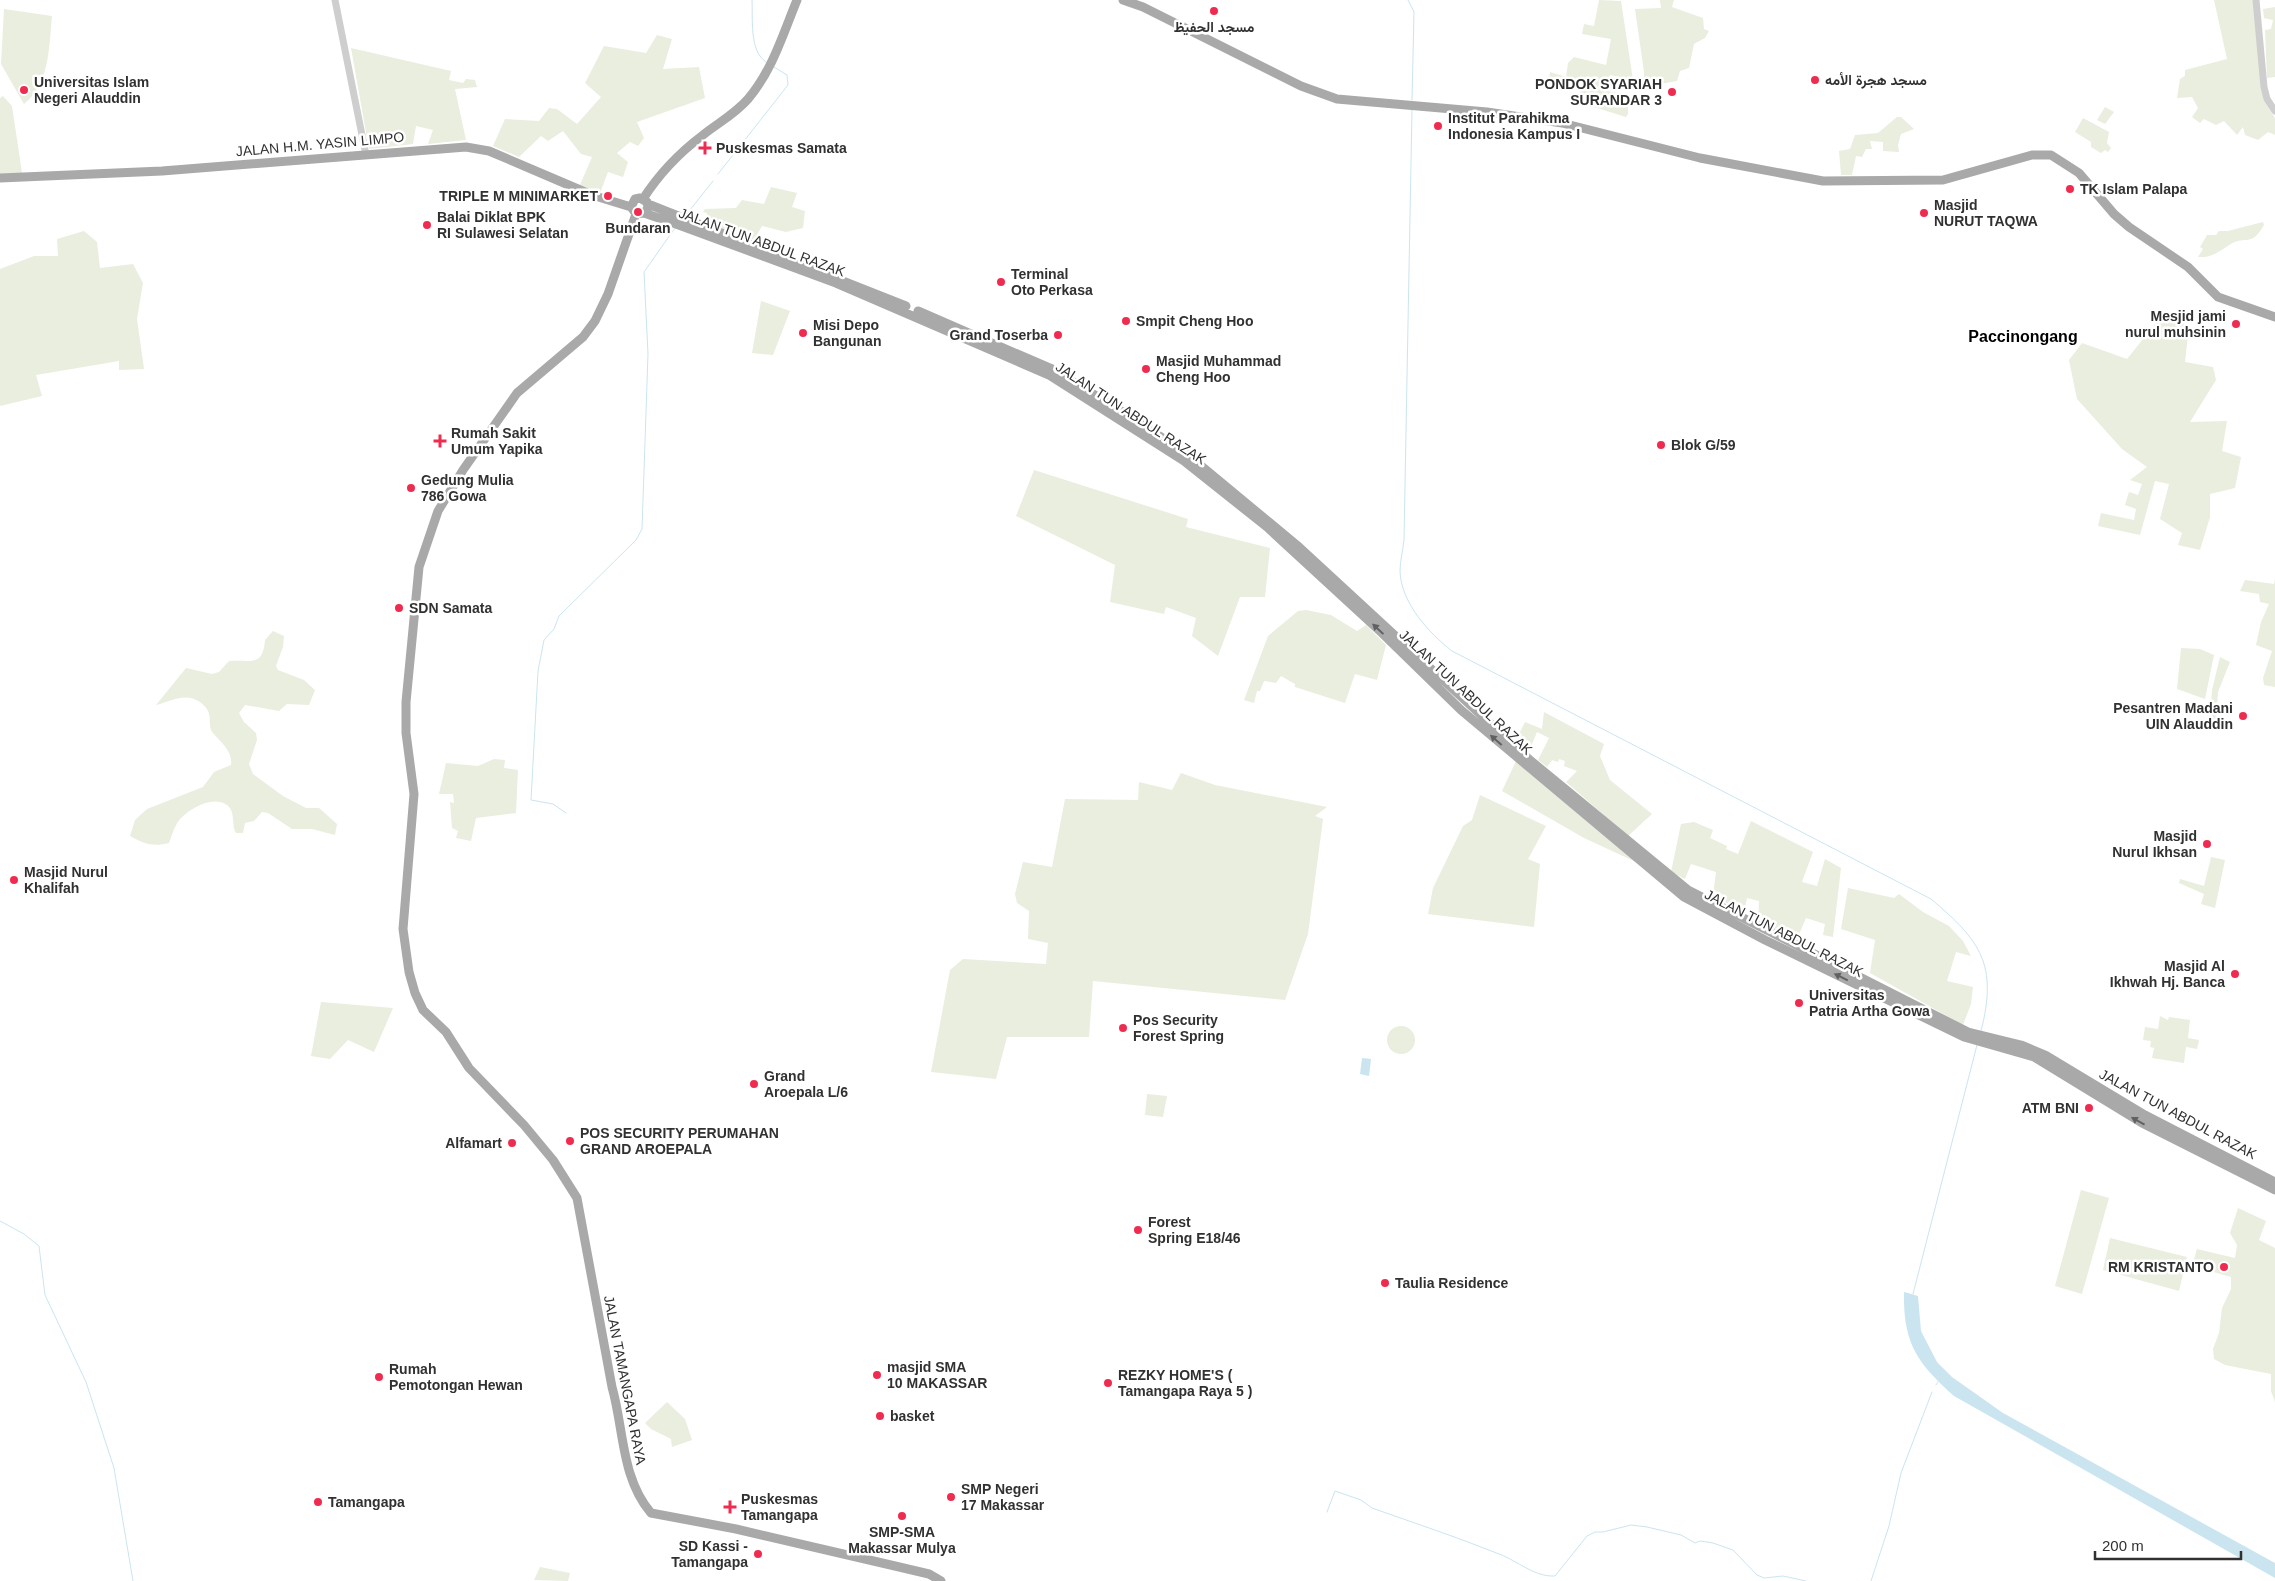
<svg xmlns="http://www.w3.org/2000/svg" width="2275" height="1581" font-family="Helvetica,Vazirmatn,sans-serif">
<rect width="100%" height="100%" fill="#fff"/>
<path fill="#e9eedf" d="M 1599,0 L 1621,1 L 1633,80 L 1610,75 L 1607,91 L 1618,93 L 1617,104 L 1628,106 L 1628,114 L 1626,117 L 1578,102 L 1582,81 L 1576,80 L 1576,84 L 1549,80 L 1550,72 L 1566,77 L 1568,63 L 1574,57 L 1606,65 L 1611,39 L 1582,34 L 1584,24 L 1594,26 Z
M 1660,0 L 1674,0 L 1672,7 L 1703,18 L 1704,29 L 1709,31 L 1705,38 L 1694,44 L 1689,68 L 1680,71 L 1677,81 L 1644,87 L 1644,72 L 1635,9 L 1661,8 Z
M 2214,0 L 2254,0 L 2264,101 L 2275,118 L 2275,135 L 2268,132 L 2258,140 L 2245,135 L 2243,127 L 2237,135 L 2224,121 L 2216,125 L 2204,119 L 2200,123 L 2192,117 L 2198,108 L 2192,97 L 2177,98 L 2180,79 L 2185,76 L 2185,70 L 2227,59 Z
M 2275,7 L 2275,77 L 2267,78 L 2265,30 L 2271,29 L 2273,20 L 2264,18 L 2263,9 Z
M 4,9 L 52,16 C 49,46 50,84 24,104 L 1,64 Z
M 657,35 L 672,39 L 663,69 L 699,67 L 705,98 L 637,122 L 644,138 L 638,146 L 630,142 L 617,153 L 628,162 L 623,177 L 608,172 L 600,193 L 580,185 L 592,157 L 581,154 L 563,131 L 548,141 L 541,136 L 519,157 L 493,146 L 505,119 L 539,121 L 549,108 L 557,109 L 577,124 L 601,97 L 585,83 L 604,46 L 646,53 Z
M 351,48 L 451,71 L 449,80 L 463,83 L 466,79 L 475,80 L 477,87 L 455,89 L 466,140 L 428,144 L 433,130 L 416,126 L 413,144 L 369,149 Z
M 3,96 L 12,106 L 22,173 L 0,174 L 0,98 Z
M 2105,107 L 2114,112 L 2105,124 L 2097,120 Z
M 1897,117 L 1901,117 L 1914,129 L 1901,134 L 1898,145 L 1899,152 L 1883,151 L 1883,142 L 1870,141 L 1872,149 L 1866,149 L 1862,157 L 1856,156 L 1852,175 L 1841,175 L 1839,151 L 1850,149 L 1855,135 L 1878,133 Z
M 2083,118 L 2109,132 L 2107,143 L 2111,148 L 2108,152 L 2105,150 L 2101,153 L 2091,147 L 2091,142 L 2075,132 Z
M 771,187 L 797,193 L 792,207 L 805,211 L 803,228 L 786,232 L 762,226 L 754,240 L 706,224 L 707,213 L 703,212 L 705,209 L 736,208 L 742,200 L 764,204 Z
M 2263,222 L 2264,225 C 2251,248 2246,235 2231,244 C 2219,251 2213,258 2198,257 L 2203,249 L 2200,247 L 2207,235 L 2216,235 L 2219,231 L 2228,231 Z
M 84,231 L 97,242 L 100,268 L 133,264 L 143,283 L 137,319 L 144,369 L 119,370 L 119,361 L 36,375 L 42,396 L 0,406 L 0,269 L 34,256 L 58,256 L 57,239 Z
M 761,301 L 790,311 L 773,355 L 752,353 Z
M 2163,314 L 2189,326 L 2185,362 L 2213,367 L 2216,380 L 2190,422 L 2227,421 L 2222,451 L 2241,457 L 2235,488 L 2210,494 L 2210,517 L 2200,550 L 2178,545 L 2182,533 L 2160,519 L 2169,484 L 2155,481 L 2140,535 L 2098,526 L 2101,513 L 2134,520 L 2136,509 L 2125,505 L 2129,492 L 2138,495 L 2142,484 L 2130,480 L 2147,467 L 2122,449 L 2077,399 L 2069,360 L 2082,343 L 2127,359 Z
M 1034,470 L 1188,519 L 1186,527 L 1270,548 L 1265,597 L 1240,597 L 1218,656 L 1192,636 L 1196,618 L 1166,607 L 1164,614 L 1110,602 L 1115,565 L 1016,516 Z
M 2275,579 L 2275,687 L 2264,685 L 2263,678 L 2272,651 L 2256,645 L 2261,622 L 2269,604 L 2260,602 L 2259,594 L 2240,591 L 2245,580 L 2274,584 Z
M 1306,610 L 1331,615 L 1357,631 L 1366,625 L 1386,645 L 1377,680 L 1355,674 L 1345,703 L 1295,687 L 1295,684 L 1281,676 L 1276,683 L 1264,681 L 1260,691 L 1257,691 L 1254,703 L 1244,700 L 1268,636 L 1298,611 Z
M 273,631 L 284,636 L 283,647 L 276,666 L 278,670 L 304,680 L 315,690 L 309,705 L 287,704 L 279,711 L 245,705 L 239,713 L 244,722 L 256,733 L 257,740 L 249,764 L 253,774 L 283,796 L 306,808 L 319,808 L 337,824 L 335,835 L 312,829 L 292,829 L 268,813 L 262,812 L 254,821 L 245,823 L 243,833 L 236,833 C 231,825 236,812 227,805 C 213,795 191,808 181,818 C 175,824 172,835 169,843 C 154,847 144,844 130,836 L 135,820 L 147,809 L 203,787 L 214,772 L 231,765 C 233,752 221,742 213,733 C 208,727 211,721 209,714 C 208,709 204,705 200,702 C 185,692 172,701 156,705 L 186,668 L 212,674 L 219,672 L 229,661 C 250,659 263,668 265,640 Z
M 2181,648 L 2200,649 L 2214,655 L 2205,699 L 2177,689 Z
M 2220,657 L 2230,662 L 2218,692 L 2216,720 L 2210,719 L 2212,690 Z
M 1544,712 L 1604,744 L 1600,756 L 1610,780 L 1652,814 L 1628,836 L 1566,782 L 1577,771 L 1564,766 L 1565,761 L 1559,759 L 1558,762 L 1552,760 L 1547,767 L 1538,760 L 1549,738 L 1537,732 L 1528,754 L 1515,742 L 1525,722 L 1542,729 Z
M 494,759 L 505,760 L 504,768 L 518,770 L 516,813 L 476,818 L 471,841 L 456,838 L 458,831 L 452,828 L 450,802 L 454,803 L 453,794 L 439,794 L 446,763 L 478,766 Z
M 1517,759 L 1649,868 L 1584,838 L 1502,791 Z
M 1181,773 L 1215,785 L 1327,807 L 1315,816 L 1323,819 L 1308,934 L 1285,1000 L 1093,981 L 1089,1037 L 1007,1037 L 996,1079 L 931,1072 L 950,970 L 963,959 L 1046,964 L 1048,943 L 1028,939 L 1029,911 L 1017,903 L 1015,894 L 1023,862 L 1052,867 L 1065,799 L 1138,800 L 1139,782 L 1172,790 Z
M 1480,795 L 1546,826 L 1528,859 L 1540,864 L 1534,927 L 1428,914 L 1433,888 L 1463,826 L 1472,820 Z
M 1751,821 L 1813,852 L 1802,882 L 1817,886 L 1825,859 L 1841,868 L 1833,937 L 1823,935 L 1825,924 L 1806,918 L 1797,939 L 1758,923 L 1759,901 L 1747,898 L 1744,913 L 1713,895 L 1716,872 L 1691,864 L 1685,879 L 1671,872 L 1681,824 L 1694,822 L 1713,830 L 1710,838 L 1727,846 L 1726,849 L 1738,854 Z
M 2211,857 L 2225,860 L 2215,908 L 2201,904 L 2204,894 L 2179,883 L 2180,879 L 2204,886 Z
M 1848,888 L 1894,898 L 1899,894 L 1923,912 L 1949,926 L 1963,941 L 1971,956 L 1956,952 L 1947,981 L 1973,987 L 1971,1004 L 1963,1025 L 1870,973 L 1875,940 L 1841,929 Z
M 321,1002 L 393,1008 L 374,1052 L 348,1040 L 330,1059 L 311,1056 Z
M 2160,1016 L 2168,1020 L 2169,1017 L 2190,1020 L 2188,1038 L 2199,1040 L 2197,1049 L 2186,1047 L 2184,1063 L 2152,1058 L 2154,1048 L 2150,1047 L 2151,1041 L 2143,1040 L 2145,1027 L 2158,1029 Z
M1387 1040a14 14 0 1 1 28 0a14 14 0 1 1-28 0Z
M 1147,1094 L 1167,1096 L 1163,1117 L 1145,1115 Z
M 2081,1190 L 2109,1198 L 2082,1294 L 2055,1286 Z
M 2238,1208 L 2266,1221 L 2259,1240 L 2275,1248 L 2275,1402 L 2271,1391 L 2271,1374 L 2225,1365 L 2214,1359 L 2213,1349 L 2219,1333 L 2222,1308 L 2231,1289 L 2231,1277 L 2192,1266 L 2197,1249 L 2235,1258 L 2237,1245 L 2230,1233 Z
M 2110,1238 L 2187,1257 L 2179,1291 L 2103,1270 Z
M 667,1402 L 685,1419 L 692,1440 L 672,1447 L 671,1439 L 651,1429 L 645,1423 Z
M 540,1567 L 570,1573 L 568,1581 L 534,1580 Z"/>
<path fill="#cae5ef" d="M 1362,1058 L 1371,1059 L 1369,1076 L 1360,1074 Z
M 1904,1292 L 1918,1296 L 1921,1331 L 1937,1362 L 1952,1377 L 2003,1413 L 2275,1563 L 2275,1578 L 1954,1396 C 1917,1363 1903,1343 1904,1292 Z"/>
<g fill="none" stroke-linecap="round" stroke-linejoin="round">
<path stroke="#cae5ef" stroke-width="1" d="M 752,0 C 753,19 749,51 766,62
M 1408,0 L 1414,12 L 1412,100
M 1412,109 L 1404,540 C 1403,550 1400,561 1400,571 C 1401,603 1429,633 1452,651 L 1931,899 C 1981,941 1998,965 1981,1031
M 718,174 L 788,85 L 787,75 L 774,67
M 686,215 L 713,181
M 566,813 L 553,804 L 531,800 L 538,671 L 544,640 L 554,629 L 559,616 L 636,540 L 642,529 L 648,354 L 644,272 L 675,228
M 0,1221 L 24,1234 L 39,1246 L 45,1295 L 86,1382 L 114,1468 L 133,1581
M 1913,1294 L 1977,1045
M 1936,1385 L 1938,1382
M 1327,1512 L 1335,1491 L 1361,1500 L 1372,1508 C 1414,1523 1457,1537 1499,1554 C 1518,1561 1534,1577 1555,1576 L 1587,1536 L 1595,1532 L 1603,1532 L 1631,1525 L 1647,1527 L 1681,1535 L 1695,1543 L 1700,1541 L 1713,1543 L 1733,1550 L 1757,1575 L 1764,1578 L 1783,1576 L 1806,1581
M 1871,1581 L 1889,1526 L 1901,1473 L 1932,1392"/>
<path stroke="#cecece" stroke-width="7" d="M 335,0 L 366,155
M 2256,0 L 2264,87 L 2267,99 L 2275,111"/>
<path stroke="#a9a9a9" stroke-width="9" d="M 1123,0 L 1143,7 L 1301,86 L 1337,99 L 1487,112 L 1562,123 L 1700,158 L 1823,181 L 1943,180 L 2032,155 L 2051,155 L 2079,173 L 2114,214 L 2129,227 L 2188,267 L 2218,297 L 2275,317
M 0,178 L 162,171 L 466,147 L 489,151 L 592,195 L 631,207
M 643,199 C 659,174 679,153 703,135 C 718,123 735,114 748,99 C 772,71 783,34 797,0
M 648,204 L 906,306
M 644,213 L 648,208 L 647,202 L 640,198 L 635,199 L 631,207 L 636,214 L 644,213 L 676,224 L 836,283 L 1049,375 L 1184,461 L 1267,527 L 1382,633 L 1461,710 L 1684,897 L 1765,940 L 1964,1037 L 2034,1057 L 2142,1123 L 2275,1190
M 636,214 L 608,294 L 595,321 L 583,337 L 517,393 L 463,470 L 438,511 L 419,567 L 406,702 L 406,733 L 414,794 L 403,929 L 409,972 L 415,993 L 423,1010 L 446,1032 L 469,1068 L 524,1125 L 553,1160 L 577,1198 L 612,1387 C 624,1429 621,1478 651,1513 L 736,1529 L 895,1566 L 929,1574 L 941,1581
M 918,311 L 1052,369 L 1128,415 L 1188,455 L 1299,547 L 1531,761 L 1688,890 L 1968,1032 L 2021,1045 L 2047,1056 L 2145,1115 L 2275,1182"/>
</g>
<defs><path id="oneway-solid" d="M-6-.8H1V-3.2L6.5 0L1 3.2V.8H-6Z" transform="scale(1.25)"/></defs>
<g fill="#616161">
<use href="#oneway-solid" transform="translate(1378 629) rotate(-137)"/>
<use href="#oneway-solid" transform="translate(1496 740) rotate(-139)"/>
<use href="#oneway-solid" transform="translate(1841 977) rotate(-154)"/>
<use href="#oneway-solid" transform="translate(2138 1121) rotate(-151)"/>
</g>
<g fill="#ef2c50" stroke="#fff" stroke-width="2">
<circle cx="1214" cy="11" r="5"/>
<circle cx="1815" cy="80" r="5"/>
<circle cx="24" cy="90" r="5"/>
<circle cx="1672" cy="92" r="5"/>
<circle cx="1438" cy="126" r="5"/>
<path d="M702.5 140.5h5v5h5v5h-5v5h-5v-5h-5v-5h5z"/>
<circle cx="2070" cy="189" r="5"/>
<circle cx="608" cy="196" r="5"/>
<circle cx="638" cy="212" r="5"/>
<circle cx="1924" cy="213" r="5"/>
<circle cx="427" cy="225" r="5"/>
<circle cx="1001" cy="282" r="5"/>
<circle cx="1126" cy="321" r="5"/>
<circle cx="2236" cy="324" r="5"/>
<circle cx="803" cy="333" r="5"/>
<circle cx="1058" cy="335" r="5"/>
<circle cx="1146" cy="369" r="5"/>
<path d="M437.5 433.5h5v5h5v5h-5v5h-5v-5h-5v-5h5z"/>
<circle cx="1661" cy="445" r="5"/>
<circle cx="411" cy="488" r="5"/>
<circle cx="399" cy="608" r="5"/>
<circle cx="2243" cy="716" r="5"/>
<circle cx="2207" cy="844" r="5"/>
<circle cx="14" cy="880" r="5"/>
<circle cx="2235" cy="974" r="5"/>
<circle cx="1799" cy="1003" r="5"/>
<circle cx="1123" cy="1028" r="5"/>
<circle cx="754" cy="1084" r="5"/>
<circle cx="2089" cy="1108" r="5"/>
<circle cx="570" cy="1141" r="5"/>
<circle cx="512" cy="1143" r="5"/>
<circle cx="1138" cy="1230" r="5"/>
<circle cx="2224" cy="1267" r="5"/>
<circle cx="1385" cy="1283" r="5"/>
<circle cx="877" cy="1375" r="5"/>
<circle cx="379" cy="1377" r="5"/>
<circle cx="1108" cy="1383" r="5"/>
<circle cx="880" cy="1416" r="5"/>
<circle cx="951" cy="1497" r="5"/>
<circle cx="318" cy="1502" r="5"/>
<path d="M727.5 1499.5h5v5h5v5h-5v5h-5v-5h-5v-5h5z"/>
<circle cx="902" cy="1516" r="5"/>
<circle cx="758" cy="1554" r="5"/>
</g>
<g text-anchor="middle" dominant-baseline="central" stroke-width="5" stroke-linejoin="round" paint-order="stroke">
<g font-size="14" font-weight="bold" fill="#313131" stroke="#fff" text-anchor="start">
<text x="1214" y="27" text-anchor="middle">مسجد الحفيظ</text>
<text x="1825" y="80">مسجد هجرة الأمه</text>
<text x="34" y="82">Universitas Islam<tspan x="34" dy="16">Negeri Alauddin</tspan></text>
<text x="1662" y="84" text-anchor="end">PONDOK SYARIAH<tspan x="1662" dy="16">SURANDAR 3</tspan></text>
<text x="1448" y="118">Institut Parahikma<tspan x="1448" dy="16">Indonesia Kampus I</tspan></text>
<text x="716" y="148">Puskesmas Samata</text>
<text x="2080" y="189">TK Islam Palapa</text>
<text x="598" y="196" text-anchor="end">TRIPLE M MINIMARKET</text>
<text x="1934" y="205">Masjid<tspan x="1934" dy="16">NURUT TAQWA</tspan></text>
<text x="437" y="217">Balai Diklat BPK<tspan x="437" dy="16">RI Sulawesi Selatan</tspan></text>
<text x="638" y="228" text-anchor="middle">Bundaran</text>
<text x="1011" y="274">Terminal<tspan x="1011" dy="16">Oto Perkasa</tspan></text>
<text x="2226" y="316" text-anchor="end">Mesjid jami<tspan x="2226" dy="16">nurul muhsinin</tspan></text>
<text x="1136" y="321">Smpit Cheng Hoo</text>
<text x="813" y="325">Misi Depo<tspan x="813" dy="16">Bangunan</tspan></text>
<text x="1048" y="335" text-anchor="end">Grand Toserba</text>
<text x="1156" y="361">Masjid Muhammad<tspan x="1156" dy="16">Cheng Hoo</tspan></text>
<text x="451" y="433">Rumah Sakit<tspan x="451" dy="16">Umum Yapika</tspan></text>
<text x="1671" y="445">Blok G/59</text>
<text x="421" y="480">Gedung Mulia<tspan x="421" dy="16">786 Gowa</tspan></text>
<text x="409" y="608">SDN Samata</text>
<text x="2233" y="708" text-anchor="end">Pesantren Madani<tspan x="2233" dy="16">UIN Alauddin</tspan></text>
<text x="2197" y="836" text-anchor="end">Masjid<tspan x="2197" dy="16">Nurul Ikhsan</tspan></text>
<text x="24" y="872">Masjid Nurul<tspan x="24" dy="16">Khalifah</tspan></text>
<text x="2225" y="966" text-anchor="end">Masjid Al<tspan x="2225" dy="16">Ikhwah Hj. Banca</tspan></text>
<text x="1809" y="995">Universitas<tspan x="1809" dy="16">Patria Artha Gowa</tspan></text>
<text x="1133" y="1020">Pos Security<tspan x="1133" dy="16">Forest Spring</tspan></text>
<text x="764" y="1076">Grand<tspan x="764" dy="16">Aroepala L/6</tspan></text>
<text x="2079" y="1108" text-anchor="end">ATM BNI</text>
<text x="580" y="1133">POS SECURITY PERUMAHAN<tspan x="580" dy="16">GRAND AROEPALA</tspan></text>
<text x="502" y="1143" text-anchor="end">Alfamart</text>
<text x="1148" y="1222">Forest<tspan x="1148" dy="16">Spring E18/46</tspan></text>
<text x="2214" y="1267" text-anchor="end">RM KRISTANTO</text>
<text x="1395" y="1283">Taulia Residence</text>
<text x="887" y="1367">masjid SMA<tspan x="887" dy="16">10 MAKASSAR</tspan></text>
<text x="389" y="1369">Rumah<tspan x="389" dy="16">Pemotongan Hewan</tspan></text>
<text x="1118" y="1375">REZKY HOME'S (<tspan x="1118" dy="16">Tamangapa Raya 5 )</tspan></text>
<text x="890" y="1416">basket</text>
<text x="961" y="1489">SMP Negeri<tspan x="961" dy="16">17 Makassar</tspan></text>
<text x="741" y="1499">Puskesmas<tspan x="741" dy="16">Tamangapa</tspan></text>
<text x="328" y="1502">Tamangapa</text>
<text x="902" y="1532" text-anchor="middle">SMP-SMA<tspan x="902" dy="16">Makassar Mulya</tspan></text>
<text x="748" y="1546" text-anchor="end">SD Kassi -<tspan x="748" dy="16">Tamangapa</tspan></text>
</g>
<g font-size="14" fill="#313131" stroke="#fff">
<text transform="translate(320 144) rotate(-5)">JALAN H.M. YASIN LIMPO</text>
<text transform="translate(762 242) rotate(20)">JALAN TUN ABDUL RAZAK</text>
<text transform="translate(1131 413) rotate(33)">JALAN TUN ABDUL RAZAK</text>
<text transform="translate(1466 692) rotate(43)">JALAN TUN ABDUL RAZAK</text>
<text transform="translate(1784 933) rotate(27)">JALAN TUN ABDUL RAZAK</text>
<text transform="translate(2178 1114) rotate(28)">JALAN TUN ABDUL RAZAK</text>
<text transform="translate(625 1380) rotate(79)">JALAN TAMANGAPA RAYA</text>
</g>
<g font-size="16" font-weight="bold" fill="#000" stroke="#fff">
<text x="2023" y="336">Paccinongang</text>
</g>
</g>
<path d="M2095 1551v8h146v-8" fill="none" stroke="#313131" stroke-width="2.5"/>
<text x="2102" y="1551" font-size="15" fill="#313131" stroke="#ffffff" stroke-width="4" paint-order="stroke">200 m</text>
</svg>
